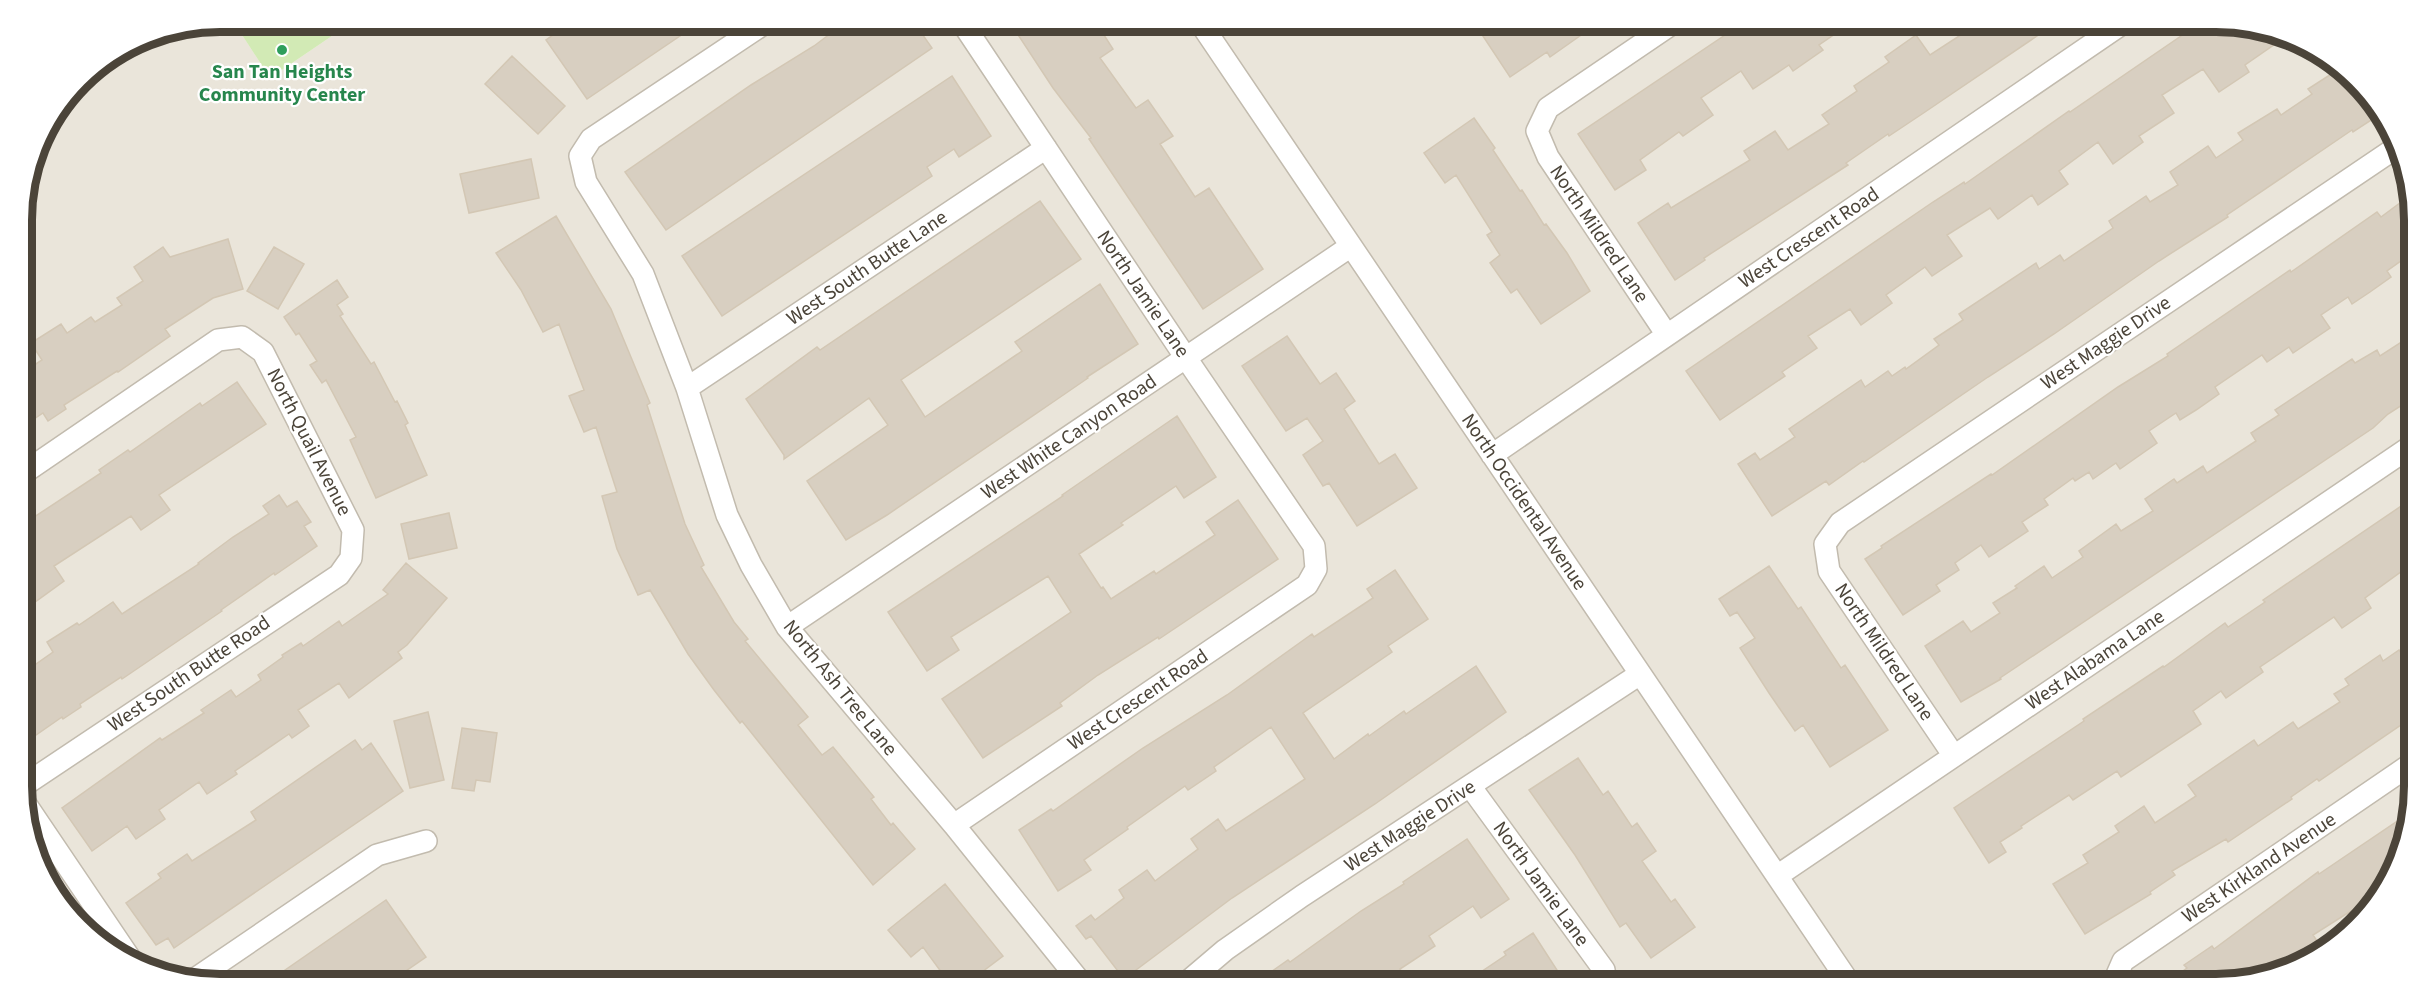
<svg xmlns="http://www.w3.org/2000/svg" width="2435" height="1005" font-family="'Source Sans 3',sans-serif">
<rect width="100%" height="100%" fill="#f6f3ec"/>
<path fill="#eae5da" d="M 220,21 L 233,21 L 270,78 L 354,21 L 2215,21 L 2291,36 L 2373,99 L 2412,194 L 2414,785 L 2399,861 L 2336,943 L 2279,973 L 2228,984 L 220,984 L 144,969 L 62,906 L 23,811 L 21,207 L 41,132 L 89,71 L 144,36 Z"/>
<path fill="#d2eab5" d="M 233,21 L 354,21 L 270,78 Z"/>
<path fill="#d8cfc1" stroke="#d3c7b4" stroke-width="1.5" d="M 573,21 L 702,21 L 587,99 L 546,40 Z
M 847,21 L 913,21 L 932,48 L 666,230 L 625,172 L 751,85 L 814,46 Z
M 1009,21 L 1095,21 L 1113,49 L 1100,58 L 1136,108 L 1148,100 L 1173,136 L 1160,144 L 1195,197 L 1209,188 L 1263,269 L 1203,309 L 1089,139 L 1091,138 L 1053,88 Z
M 1473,21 L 1601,21 L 1550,57 L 1547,52 L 1510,77 Z
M 1746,21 L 1854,21 L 1819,45 L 1823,50 L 1793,71 L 1789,65 L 1753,89 L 1741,71 L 1701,98 L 1713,115 L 1683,136 L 1679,132 L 1640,160 L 1646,170 L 1615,190 L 1578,134 Z
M 1964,21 L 2059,21 L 1925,112 L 1889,136 L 1888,134 L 1846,163 L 1848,165 L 1704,258 L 1705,260 L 1675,280 L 1638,223 L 1668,203 L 1671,208 L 1750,160 L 1744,151 L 1775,131 L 1788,150 L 1829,124 L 1822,115 L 1857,91 L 1854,86 L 1889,62 L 1885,57 L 1916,35 L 1930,55 L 1970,29 Z
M 2203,21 L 2215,21 L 2288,35 L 2245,65 L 2249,72 L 2219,92 L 2203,69 L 2162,95 L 2174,113 L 2139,136 L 2143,142 L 2113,164 L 2098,142 L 2059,171 L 2068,184 L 2038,205 L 2032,195 L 1998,219 L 1990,208 L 1947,235 L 1962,256 L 1932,276 L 1925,267 L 1886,295 L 1892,303 L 1861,325 L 1850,309 L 1808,336 L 1817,348 L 1782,372 L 1785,376 L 1720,420 L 1686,371 L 1933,202 L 1964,182 L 1965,184 L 2069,111 L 2070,112 Z
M 512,56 L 565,106 L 538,134 L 485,84 Z
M 2336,71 L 2373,99 L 2379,115 L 2353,132 L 2352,130 L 2227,215 L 2228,217 L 2209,229 L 2159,261 L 2054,334 L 1988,377 L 1864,462 L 1863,461 L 1829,485 L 1826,481 L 1772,516 L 1738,464 L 1755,453 L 1760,460 L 1795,437 L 1789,429 L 1861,380 L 1865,387 L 1888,371 L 1892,376 L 1905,367 L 1906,369 L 1939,345 L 1934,339 L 1963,320 L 1959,314 L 2036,263 L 2039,269 L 2060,255 L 2064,261 L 2113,228 L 2109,221 L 2131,206 L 2146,196 L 2150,202 L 2178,185 L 2170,172 L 2208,146 L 2216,158 L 2243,140 L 2238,133 L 2277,109 L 2281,115 L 2312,94 L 2308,89 Z
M 952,76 L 991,136 L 959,157 L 954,149 L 927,167 L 932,176 L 722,316 L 682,256 Z
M 1474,118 L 1495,148 L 1493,150 L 1520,191 L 1522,190 L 1544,225 L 1546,224 L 1567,253 L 1590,291 L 1541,324 L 1517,289 L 1511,293 L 1490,263 L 1500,255 L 1487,235 L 1492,232 L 1456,175 L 1445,183 L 1424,153 Z
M 531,159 L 539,198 L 469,213 L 460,174 Z
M 2412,194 L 2412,253 L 2387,271 L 2391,277 L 2370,292 L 2352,304 L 2348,297 L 2321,315 L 2330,328 L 2293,353 L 2289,347 L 2267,362 L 2262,355 L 2215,387 L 2219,394 L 2196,410 L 2180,420 L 2176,413 L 2149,431 L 2157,443 L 2120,469 L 2116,463 L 2093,479 L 2089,472 L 2075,481 L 2073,478 L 2044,499 L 2048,505 L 2022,522 L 2028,531 L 1989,557 L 1981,545 L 1955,563 L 1959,570 L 1936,585 L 1940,591 L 1903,615 L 1865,559 L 1882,548 L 1881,546 L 1991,474 L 1992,475 L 2118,387 L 2168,356 L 2167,354 L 2290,270 L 2291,272 L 2377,212 L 2381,217 Z
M 1040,201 L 1081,259 L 901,380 L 925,417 L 1022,351 L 1015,342 L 1100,284 L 1138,344 L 1087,377 L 1088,378 L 1056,400 L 887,515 L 846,540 L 807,481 L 888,425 L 869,398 L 784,459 L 784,455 L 746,399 L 817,347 L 820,350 Z
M 556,216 L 611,309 L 650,403 L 647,405 L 685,524 L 704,565 L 701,567 L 734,622 L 748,639 L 745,641 L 808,717 L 798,725 L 822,755 L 833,747 L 874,797 L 871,799 L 891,825 L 893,823 L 915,849 L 873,885 L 742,721 L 740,723 L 714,690 L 688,654 L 650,590 L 638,595 L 617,549 L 602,496 L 617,492 L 596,427 L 584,432 L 569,396 L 584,390 L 559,324 L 543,332 L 521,290 L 496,253 Z
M 228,239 L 243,289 L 213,298 L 165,329 L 170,336 L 118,372 L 117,371 L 64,405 L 66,409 L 48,421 L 43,413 L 31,421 L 22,407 L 22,373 L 42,360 L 31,343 L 61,324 L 67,333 L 91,317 L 95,322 L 122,305 L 117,298 L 143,281 L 134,267 L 163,247 L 170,257 Z
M 274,247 L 304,264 L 278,309 L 247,291 Z
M 337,280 L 348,297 L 337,305 L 343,314 L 340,316 L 371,364 L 374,362 L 395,402 L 397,401 L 408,423 L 405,425 L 427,475 L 376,498 L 350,440 L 356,437 L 326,380 L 322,383 L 310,365 L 317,361 L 299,333 L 296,335 L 284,317 Z
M 1287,336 L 1320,384 L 1336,373 L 1355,401 L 1344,409 L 1379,464 L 1395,454 L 1417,488 L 1357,526 L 1329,483 L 1323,486 L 1303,455 L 1323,441 L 1307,418 L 1286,431 L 1242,366 Z
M 2403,341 L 2413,356 L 2413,398 L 2388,414 L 2373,428 L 2000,678 L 2001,679 L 1961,702 L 1925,646 L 1963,621 L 1971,632 L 2000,613 L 1993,603 L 2017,588 L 2015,586 L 2044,566 L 2052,578 L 2083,557 L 2079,551 L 2116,524 L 2121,531 L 2153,511 L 2145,499 L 2174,479 L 2177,483 L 2203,466 L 2207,473 L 2256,441 L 2251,433 L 2279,415 L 2275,410 L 2314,384 L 2352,359 L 2355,363 L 2377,350 L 2380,356 Z
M 237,382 L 266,424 L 159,495 L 170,510 L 141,530 L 131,516 L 54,566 L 64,581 L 35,602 L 33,598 L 22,605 L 22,525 L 101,473 L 99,470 L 128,450 L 130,452 L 200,403 L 202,406 Z
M 1177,416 L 1216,477 L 1184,498 L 1176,486 L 1121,523 L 1123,525 L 1079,554 L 1101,588 L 1103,587 L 1111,599 L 1154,571 L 1156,574 L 1215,535 L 1206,522 L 1238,500 L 1278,559 L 1159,639 L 1158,637 L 1098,675 L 1060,703 L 1062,706 L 983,758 L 942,699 L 1071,612 L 1048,576 L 951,637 L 959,650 L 927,671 L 888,612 L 1063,496 L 1062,495 Z
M 279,495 L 287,507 L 297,501 L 311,522 L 304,526 L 317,546 L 275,575 L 274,573 L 221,610 L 222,611 L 122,679 L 121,677 L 80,704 L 81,707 L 63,719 L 62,717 L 23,744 L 22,674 L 53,652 L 47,642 L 77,623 L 79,625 L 113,602 L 122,614 L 199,564 L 198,563 L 233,537 L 269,514 L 263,506 Z
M 2413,498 L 2413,563 L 2365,598 L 2371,608 L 2342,628 L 2334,617 L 2260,667 L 2263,672 L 2226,698 L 2221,691 L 2193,711 L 2201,724 L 2121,777 L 2117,771 L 2073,800 L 2069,795 L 2021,826 L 2022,828 L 2000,842 L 2006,852 L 1989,863 L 1954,808 L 2084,721 L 2083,719 L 2163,666 L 2164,667 L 2225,623 L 2228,627 L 2265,602 L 2263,600 Z
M 449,513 L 457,548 L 409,559 L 401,524 Z
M 406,563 L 447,598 L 407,645 L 398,652 L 402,658 L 349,698 L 339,683 L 298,710 L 309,726 L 292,738 L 289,734 L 235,771 L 237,774 L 207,794 L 199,782 L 159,810 L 165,819 L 136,839 L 127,826 L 92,851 L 62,808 L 160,738 L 162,740 L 204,713 L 201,710 L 231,690 L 236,697 L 261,680 L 258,675 L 283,657 L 282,655 L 301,643 L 303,646 L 339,621 L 342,626 L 388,594 L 383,590 Z
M 1769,566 L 1798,609 L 1801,607 L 1841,668 L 1845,665 L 1888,730 L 1830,767 L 1803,725 L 1795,731 L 1769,693 L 1740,648 L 1755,638 L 1737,612 L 1730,616 L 1719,599 Z
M 1395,570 L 1428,619 L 1388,646 L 1392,652 L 1303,713 L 1334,759 L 1368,734 L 1369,736 L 1404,711 L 1406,714 L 1476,666 L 1506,712 L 1375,804 L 1232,898 L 1124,979 L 1091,936 L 1086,939 L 1076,926 L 1091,915 L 1095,920 L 1124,898 L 1119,890 L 1147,870 L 1155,881 L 1198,849 L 1191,839 L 1218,819 L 1226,831 L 1305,779 L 1271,727 L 1214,767 L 1216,771 L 1188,790 L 1185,786 L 1127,827 L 1128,829 L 1084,860 L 1091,870 L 1058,891 L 1019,830 L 1051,809 L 1053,811 L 1143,748 L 1227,695 L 1312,634 L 1314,637 L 1373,598 L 1367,589 Z
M 2399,650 L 2414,671 L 2414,716 L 2319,781 L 2317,779 L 2291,797 L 2292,799 L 2228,842 L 2226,839 L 2172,871 L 2175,875 L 2150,892 L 2151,894 L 2085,934 L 2053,884 L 2088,863 L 2083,855 L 2119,832 L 2115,826 L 2144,806 L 2155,823 L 2196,796 L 2188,785 L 2254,740 L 2258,746 L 2293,722 L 2298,729 L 2340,702 L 2334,694 L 2349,685 L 2345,679 L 2380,655 L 2383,661 Z
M 428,712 L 444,780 L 410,788 L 394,721 Z
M 462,728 L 497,733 L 490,782 L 476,780 L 474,791 L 452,788 Z
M 355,740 L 362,750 L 371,743 L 403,791 L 174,948 L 168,938 L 156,945 L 126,903 L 161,878 L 158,874 L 187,854 L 192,861 L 256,820 L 251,812 Z
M 1578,758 L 1603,795 L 1608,791 L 1632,827 L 1637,823 L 1656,851 L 1642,861 L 1671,902 L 1675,899 L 1695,927 L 1651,958 L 1626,923 L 1620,927 L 1575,855 L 1529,790 Z
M 2408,814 L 2399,861 L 2358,915 L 2354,909 L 2313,935 L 2323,950 L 2279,973 L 2228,984 L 2165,984 L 2187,968 L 2184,965 L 2212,946 L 2214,949 L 2318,872 L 2319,874 Z
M 1467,839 L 1509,899 L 1481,918 L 1473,906 L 1429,936 L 1435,946 L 1400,969 L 1411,984 L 1254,984 L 1288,960 L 1290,962 L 1361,911 L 1404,884 L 1403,882 Z
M 945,884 L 1003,956 L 966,984 L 950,984 L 923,947 L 911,957 L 888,930 Z
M 386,900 L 426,957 L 387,984 L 265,984 Z
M 1533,933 L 1566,984 L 1463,984 L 1506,955 L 1504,952 Z"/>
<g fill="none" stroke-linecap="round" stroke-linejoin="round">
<g stroke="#c2bbae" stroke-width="24">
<path id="minor" d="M 768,21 L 591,139 L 580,156 L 586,182 L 643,274 L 687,388 L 727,515 L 751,565 L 787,627 L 954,825 L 1082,984
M 1199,21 L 1850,984
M 1667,335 L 1548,157 L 1537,131 L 1548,108 L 1676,21
M 687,388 L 1046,148
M 1492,455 L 2126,21
M 22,474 L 218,340 L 242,337 L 263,352 L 353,530 L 351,558 L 339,575 L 23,786
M 787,627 L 1351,246
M 1954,756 L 1829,571 L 1825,544 L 1840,523 L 2394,149
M 1470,786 L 1604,970 L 1606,984
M 23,800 L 129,957
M 954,825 L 1307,585 L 1316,569 L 1314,546 L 1186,358 L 961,21
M 1777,876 L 2413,445
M 195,979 L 377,855 L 426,841
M 1185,984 L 1225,950 L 1302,896 L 1640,674
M 2113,984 L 2123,961 L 2414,762"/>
</g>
<use href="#minor" stroke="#fff" stroke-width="21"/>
</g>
<circle fill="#2e9e5b" stroke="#fff" stroke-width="2" cx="282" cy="50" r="6"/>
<g text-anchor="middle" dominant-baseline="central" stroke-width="4.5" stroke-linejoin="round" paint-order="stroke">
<g font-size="20" font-weight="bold" fill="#27864d" stroke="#fff">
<text x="282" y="72">San Tan Heights<tspan x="282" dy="23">Community Center</tspan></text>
</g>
<g font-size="20" fill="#4b4439" stroke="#fff">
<text transform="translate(1599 234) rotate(56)">North Mildred Lane</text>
<text transform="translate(1809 238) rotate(-34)">West Crescent Road</text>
<text transform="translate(867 268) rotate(-34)">West South Butte Lane</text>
<text transform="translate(1143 294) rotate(56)">North Jamie Lane</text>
<text transform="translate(2106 343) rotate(-34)">West Maggie Drive</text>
<text transform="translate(1069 437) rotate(-34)">West White Canyon Road</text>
<text transform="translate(309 442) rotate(63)">North Quail Avenue</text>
<text transform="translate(1524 502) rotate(56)">North Occidental Avenue</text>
<text transform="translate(1884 652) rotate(56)">North Mildred Lane</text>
<text transform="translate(2095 660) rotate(-34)">West Alabama Lane</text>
<text transform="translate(189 674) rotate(-34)">West South Butte Road</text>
<text transform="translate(840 688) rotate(51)">North Ash Tree Lane</text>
<text transform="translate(1138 700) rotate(-34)">West Crescent Road</text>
<text transform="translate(1410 826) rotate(-33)">West Maggie Drive</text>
<text transform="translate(2259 868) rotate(-34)">West Kirkland Avenue</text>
<text transform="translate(1541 884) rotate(54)">North Jamie Lane</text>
</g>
</g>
<path d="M0 0H2435V1005H0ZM220 32H2216A188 188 0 0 1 2404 220V786A188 188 0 0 1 2216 974H220A188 188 0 0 1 32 786V220A188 188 0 0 1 220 32Z" fill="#fff" fill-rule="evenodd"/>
<path fill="none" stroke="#4b4439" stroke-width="8" d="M220 32H2216A188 188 0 0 1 2404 220V786A188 188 0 0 1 2216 974H220A188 188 0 0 1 32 786V220A188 188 0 0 1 220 32Z"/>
</svg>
